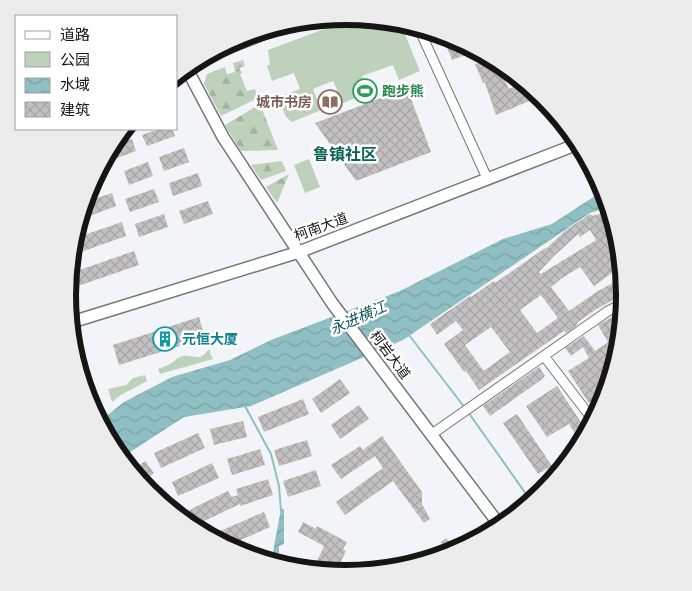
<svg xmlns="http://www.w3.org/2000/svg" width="692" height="591" font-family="'Times New Roman','Noto Sans SC',serif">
<defs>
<pattern id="forest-firs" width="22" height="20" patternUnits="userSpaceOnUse" patternTransform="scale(1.25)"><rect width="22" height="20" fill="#bdd1bb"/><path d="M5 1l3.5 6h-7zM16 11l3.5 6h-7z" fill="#a2b3a0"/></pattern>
<pattern id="water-waves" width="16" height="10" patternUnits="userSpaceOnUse" patternTransform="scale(1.25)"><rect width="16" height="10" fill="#8fbfc3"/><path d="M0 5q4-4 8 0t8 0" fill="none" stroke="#7aa3a7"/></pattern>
<pattern id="building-cross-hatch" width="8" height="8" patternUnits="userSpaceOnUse" patternTransform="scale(1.25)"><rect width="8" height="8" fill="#c3c0c2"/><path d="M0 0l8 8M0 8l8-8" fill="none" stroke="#a7a4a6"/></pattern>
</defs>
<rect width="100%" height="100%" fill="#f3f4f8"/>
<path fill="#bdd1bb" d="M 354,18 L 372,21 L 369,23 L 372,30 L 387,24 L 402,27 L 420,71 L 399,80 L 393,65 L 362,76 L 368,93 L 343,103 L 333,81 L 313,89 L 321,110 L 292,122 L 286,117 L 278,97 L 300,89 L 294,73 L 272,81 L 267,65 L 270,65 L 268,50 Z
M 309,159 L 320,187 L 305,193 L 294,165 Z
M 208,350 L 210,350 L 210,353 L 213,359 L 160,374 L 158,369 C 163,367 169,365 173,362 C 176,360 178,357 183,356 C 194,354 199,363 208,350 Z
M 145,375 L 147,381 L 121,395 L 112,402 L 108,389 L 126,385 L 133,378 Z"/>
<path fill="url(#forest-firs)" d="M 243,60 L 245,66 L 239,68 L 242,73 L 240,74 L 247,91 L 255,89 L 258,98 L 221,116 L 204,84 L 207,74 L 225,67 L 227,74 L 235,72 L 233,63 Z
M 260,104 L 278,150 L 241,151 L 225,125 Z
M 282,161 L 286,171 L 261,180 L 251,165 Z
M 289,174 L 277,203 L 266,187 Z"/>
<path fill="url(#water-waves)" d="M 604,190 L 608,207 L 590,213 L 403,340 L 251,406 L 184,417 L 124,456 L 100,421 L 124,402 L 172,377 L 230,360 L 271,340 L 400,291 L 503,239 L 552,224 Z
M 281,509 L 284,509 L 284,544 L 279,546 L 279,553 L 276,554 L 277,559 L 279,561 L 272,560 L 272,557 Z"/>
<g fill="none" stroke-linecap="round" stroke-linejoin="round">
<path stroke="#8fbfc3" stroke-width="2" d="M 409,335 L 465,408
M 245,406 L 271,454 L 279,486 L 281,511
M 468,412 L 531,501"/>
</g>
<path fill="url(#building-cross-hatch)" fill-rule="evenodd" d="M 442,35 L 453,38 L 474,52 L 452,60 Z
M 488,61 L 506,73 L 503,75 L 503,77 L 509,89 L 522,84 L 541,96 L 496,115 L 485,83 L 483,83 L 475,64 Z
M 407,88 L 431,152 L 356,181 L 315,123 Z
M 159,129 L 172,129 L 175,136 L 147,146 L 142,135 Z
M 132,139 L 136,151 L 112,160 L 110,155 L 118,144 Z
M 184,148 L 189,162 L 164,171 L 159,157 Z
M 148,162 L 153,176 L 129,185 L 124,171 Z
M 102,168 L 105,178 L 91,183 Z
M 198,173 L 202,186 L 173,196 L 169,183 Z
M 154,189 L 159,202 L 130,212 L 125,199 Z
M 112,193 L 116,206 L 87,217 L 84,209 L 85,202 Z
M 208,201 L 213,214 L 184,224 L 179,211 Z
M 609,211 L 611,221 L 605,223 L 614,237 L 615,243 L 611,245 L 617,254 L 620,267 L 594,286 L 580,267 L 559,280 L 559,281 L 551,287 L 569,311 L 598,291 L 622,278 L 625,293 L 595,310 L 578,322 L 576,326 L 566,333 L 564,331 L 479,390 L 466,371 L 464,372 L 444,344 L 463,330 L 456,321 L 437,335 L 430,324 L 470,296 L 471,297 L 494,281 L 495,283 L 545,248 L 546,249 L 565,231 L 590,214 L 592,216 ZM 590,230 L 596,240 L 541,274 L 539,272 L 552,258 L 578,234 L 580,237 ZM 541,295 L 558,318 L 537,333 L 520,310 ZM 491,327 L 510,352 L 485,370 L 483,370 L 465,345 Z
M 164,214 L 168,227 L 139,237 L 135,224 Z
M 122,222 L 126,236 L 75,254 L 78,237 Z
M 134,251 L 139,265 L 72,288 L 70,281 L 71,273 Z
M 622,311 L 604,403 L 598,412 L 592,401 L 589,403 L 568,371 L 589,358 L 583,347 L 571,356 L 565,348 L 584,336 L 595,351 L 607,343 L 608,342 L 598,325 Z
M 199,317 L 205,338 L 119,365 L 113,345 Z
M 539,367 L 545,376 L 541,380 L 490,416 L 483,406 Z
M 340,379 L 350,393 L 321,413 L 312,399 Z
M 557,386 L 586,430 L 579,440 L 569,424 L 547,437 L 526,406 Z
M 303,399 L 309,414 L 264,432 L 258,417 Z
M 359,405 L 369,419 L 340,439 L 331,425 Z
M 517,414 L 552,466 L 538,474 L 503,423 Z
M 243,421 L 247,437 L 214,445 L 210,429 Z
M 198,433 L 205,448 L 161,468 L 154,453 Z
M 382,436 L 422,492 L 422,504 L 430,519 L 424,523 L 393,481 L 345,515 L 336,502 L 383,468 L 375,456 L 341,479 L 331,465 L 360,446 L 363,450 Z
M 307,440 L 312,456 L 279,466 L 274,450 Z
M 260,449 L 265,465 L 232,475 L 227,459 Z
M 145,461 L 154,473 L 142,483 L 133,470 Z
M 212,463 L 219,478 L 178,496 L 172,482 Z
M 316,470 L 321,486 L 288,497 L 283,481 Z
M 268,479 L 273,495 L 240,506 L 240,504 L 196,525 L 189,520 L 186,513 L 193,508 L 228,491 L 232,497 L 238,495 L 236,489 Z
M 162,488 L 172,502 L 167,505 L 152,495 Z
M 264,512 L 270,527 L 227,546 L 225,544 L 220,531 Z
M 303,522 L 316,529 L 317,526 L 347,542 L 343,549 L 346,551 L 335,573 L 314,568 L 324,546 L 298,532 Z
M 446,538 L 458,550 L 453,554 L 449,554 L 441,542 Z"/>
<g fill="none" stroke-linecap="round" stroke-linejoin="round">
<g stroke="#75777a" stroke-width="11">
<path id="street" d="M 420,31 L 487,178
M 211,56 L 277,30
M 544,356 L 593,420
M 432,434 L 608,311 L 624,303"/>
</g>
<g stroke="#75777a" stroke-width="14">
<path id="secondary" d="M 188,71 L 223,137 L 332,303 L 498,523
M 72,322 L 299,252 L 575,145"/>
</g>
<use href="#street" stroke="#fff" stroke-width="9"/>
<use href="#secondary" stroke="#fff" stroke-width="11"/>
</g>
<defs>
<g id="stadium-ring" transform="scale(1.25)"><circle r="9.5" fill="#fff" stroke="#2e9e5b" stroke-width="1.5"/><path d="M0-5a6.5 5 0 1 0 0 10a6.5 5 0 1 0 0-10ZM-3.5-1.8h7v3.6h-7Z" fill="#2e9e5b"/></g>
<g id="library-ring" transform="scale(1.25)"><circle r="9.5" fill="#fff" stroke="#8d6e63" stroke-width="1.5"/><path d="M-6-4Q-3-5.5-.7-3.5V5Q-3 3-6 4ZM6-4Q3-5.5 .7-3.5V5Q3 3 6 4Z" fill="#8d6e63"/></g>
<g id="building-ring" transform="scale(1.25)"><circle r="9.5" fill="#fff" stroke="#0f9aa8" stroke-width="1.5"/><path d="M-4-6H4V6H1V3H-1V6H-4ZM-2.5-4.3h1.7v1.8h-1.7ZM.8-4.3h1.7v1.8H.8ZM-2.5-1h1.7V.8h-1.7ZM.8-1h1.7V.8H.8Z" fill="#0f9aa8"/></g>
</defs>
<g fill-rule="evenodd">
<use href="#stadium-ring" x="365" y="91"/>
<use href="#library-ring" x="330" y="102"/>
<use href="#building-ring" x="165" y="339"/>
</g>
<g text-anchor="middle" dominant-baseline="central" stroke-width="5" stroke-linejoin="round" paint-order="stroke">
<g font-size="14" font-weight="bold" fill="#27864d" stroke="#fff" text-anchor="start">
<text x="382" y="91">跑步熊</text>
</g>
<g font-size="14" font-weight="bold" fill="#785e54" stroke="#fff" text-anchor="end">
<text x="312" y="102">城市书房</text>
</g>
<g font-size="14" fill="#151516" stroke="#fff">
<text transform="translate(321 227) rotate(-20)">柯南大道</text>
<text transform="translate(390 355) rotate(53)">柯岩大道</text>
</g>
<g font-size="14" font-weight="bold" fill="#0d838f" stroke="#fff" text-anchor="start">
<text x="182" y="339">元恒大厦</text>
</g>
<g font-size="15" font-style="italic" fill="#0f555a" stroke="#fff">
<text transform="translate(358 318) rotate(-24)">永进横江</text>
</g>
<g font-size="16" font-weight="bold" fill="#0c6353" stroke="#fff">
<text x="345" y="154">鲁镇社区</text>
</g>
</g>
<path d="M0 0H692V591H0ZM76 295a270 270 0 1 1 540 0a270 270 0 1 1-540 0Z" fill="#ececec" fill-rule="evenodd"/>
<path fill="none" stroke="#151516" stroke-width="6" d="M76 295a270 270 0 1 1 540 0a270 270 0 1 1-540 0Z"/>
<rect x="15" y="15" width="162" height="115" fill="#ffffff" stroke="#a1a1a2"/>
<rect x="25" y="31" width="25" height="8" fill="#ffffff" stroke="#a1a1a2"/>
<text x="60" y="40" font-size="15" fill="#151516">道路</text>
<rect x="25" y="52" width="25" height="15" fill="#bdd1bb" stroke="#a1a1a2"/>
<text x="60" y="65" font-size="15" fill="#151516">公园</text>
<rect x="25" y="78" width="25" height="15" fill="url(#water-waves)" stroke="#a1a1a2"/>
<text x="60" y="90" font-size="15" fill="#151516">水域</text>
<rect x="25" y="102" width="25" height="15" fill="url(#building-cross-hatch)" stroke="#a1a1a2"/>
<text x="60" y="115" font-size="15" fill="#151516">建筑</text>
</svg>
